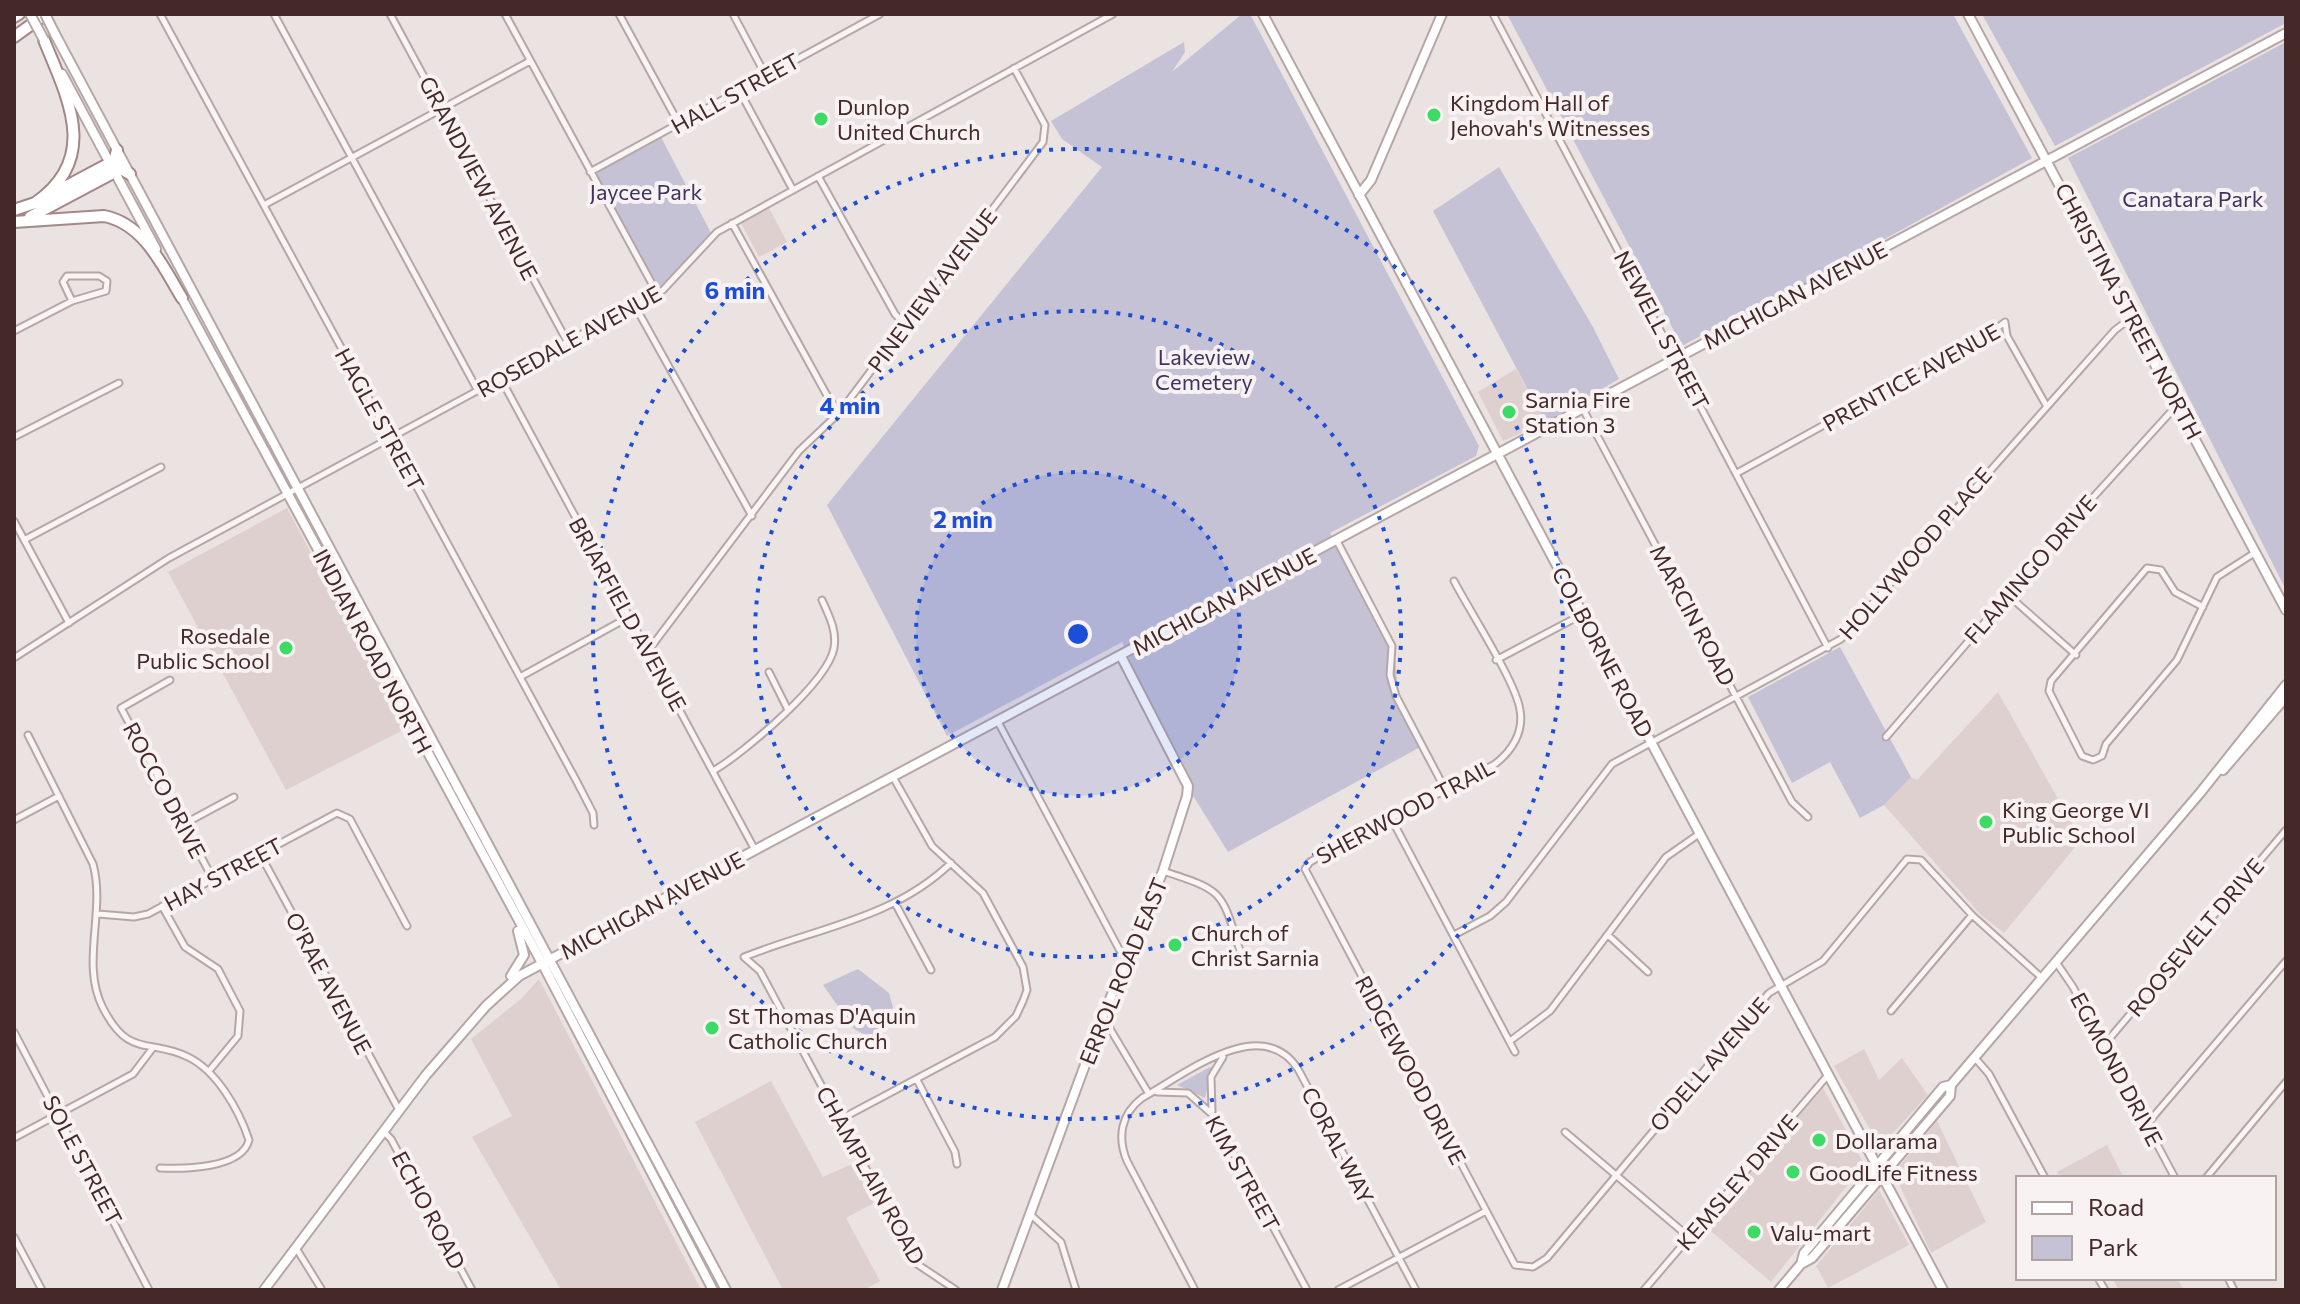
<svg xmlns="http://www.w3.org/2000/svg" width="2300" height="1304" font-family="Commissioner,sans-serif">
<rect width="100%" height="100%" fill="#ebe2e2"/>
<path fill="#ded0cf" d="M 769,208 L 787,242 L 759,257 L 741,223 Z
M 1516,369 L 1545,422 L 1503,441 L 1478,392 Z
M 287,508 L 405,729 L 286,790 L 168,572 Z
M 1998,692 L 2081,840 L 2004,933 L 1981,915 L 1884,805 L 1911,777 L 1917,780 Z
M 539,979 L 701,1290 L 561,1290 L 472,1137 L 512,1116 L 471,1039 L 521,999 Z
M 1864,1049 L 1879,1080 L 1902,1058 L 1928,1095 L 1880,1147 L 1834,1066 Z
M 771,1081 L 823,1177 L 852,1164 L 874,1203 L 846,1218 L 880,1281 L 864,1290 L 783,1290 L 695,1122 Z
M 1823,1088 L 1864,1164 L 1771,1282 L 1705,1226 Z
M 1937,1121 L 1986,1222 L 1931,1253 L 1894,1173 Z
M 2107,1145 L 2124,1178 L 2060,1178 L 2057,1172 Z
M 1879,1190 L 1909,1245 L 1828,1288 L 1816,1266 Z
M 2112,1278 L 2177,1278 L 2184,1290 L 2119,1290 Z"/>
<path fill="#c5c2d6" d="M 1242,14 L 1250,14 L 1479,446 L 1476,456 L 1330,533 L 1385,631 L 1395,656 L 1398,694 L 1424,745 L 1228,852 L 1187,786 L 1122,642 L 947,736 L 827,505 L 1102,167 L 1062,139 L 1051,121 L 1184,42 L 1185,52 L 1172,72 Z
M 1507,14 L 1953,14 L 2032,158 L 1725,327 L 1726,322 L 1682,346 Z
M 1982,14 L 2286,14 L 2286,23 L 2055,146 Z
M 2286,42 L 2286,590 L 2068,158 Z
M 661,137 L 711,233 L 665,287 L 658,291 L 593,175 Z
M 1499,167 L 1593,327 L 1619,379 L 1545,422 L 1433,211 Z
M 1840,647 L 1911,777 L 1884,805 L 1860,818 L 1830,762 L 1792,783 L 1748,697 Z
M 858,969 L 889,993 L 893,1007 L 873,1039 L 854,1029 L 823,985 Z
M 1212,1067 L 1205,1098 L 1177,1085 L 1210,1067 Z"/>
<g fill="none" stroke-linecap="round" stroke-linejoin="round">
<g stroke="#b6a7a6" stroke-width="9">
<path id="street" d="M 160,14 L 577,782 L 593,813 L 594,825
M 274,14 L 478,391
M 390,14 L 568,343
M 505,14 L 657,293
M 619,14 L 679,124
M 733,14 L 766,76
M 1493,14 L 1828,648
M 739,90 L 793,190
M 590,172 L 880,14
M 818,176 L 895,314 L 905,325
M 264,205 L 530,61
M 732,223 L 829,399 L 840,412
M 635,306 L 752,516
M 14,331 L 72,301 L 106,291 L 107,281 L 99,276 L 67,276 L 63,282 L 72,301
M 501,379 L 755,850
M 1583,409 L 1792,802 L 1808,817
M 14,437 L 119,383
M 1737,473 L 1989,334 L 2005,322 L 2007,336 L 2046,405
M 14,521 L 69,623
M 24,540 L 161,467
M 1337,541 L 1392,646 L 1390,675 L 1396,696 L 1445,789
M 1454,581 C 1469,610 1516,682 1520,710 C 1524,732 1512,751 1495,764 L 1334,848 L 1310,862 L 1305,869 L 1515,1265 L 1533,1267 L 1547,1258 L 1769,993 L 1823,961 L 1907,859 L 1921,860 L 1972,915 L 2042,978
M 2008,595 L 2076,655
M 2203,607 L 2175,592 L 2161,570 L 2147,568 L 2051,681 L 2049,691 L 2082,756 L 2093,760 L 2102,756 L 2106,744 L 2177,660 L 2217,577 L 2256,552
M 648,651 L 799,451 L 840,412 L 1043,142 L 1045,125 L 1014,68
M 14,658 L 169,558 L 663,290 L 717,232 L 1113,14
M 1496,660 L 1583,614
M 769,672 L 787,708
M 520,677 L 629,617
M 170,680 L 121,708 L 213,879
M 997,720 L 1119,949 L 1127,956
M 28,735 L 93,864 C 106,911 80,964 103,1008 C 129,1059 149,1038 188,1057 C 217,1071 239,1110 249,1140 C 242,1169 183,1169 160,1168
M 1886,737 L 2078,514 L 2178,404
M 713,771 C 744,753 828,682 834,648 C 837,630 829,616 822,600
M 1391,818 L 1515,1052
M 14,820 L 59,796
M 184,824 L 234,797
M 260,854 L 399,1110
M 951,863 C 893,919 816,928 744,957 L 760,971 L 917,1264 L 956,1290
M 1163,871 C 1224,891 1221,890 1240,951
M 895,903 L 931,970
M 162,906 L 185,947 L 218,969 L 240,1011 L 238,1036 L 209,1071
M 98,914 L 134,917 L 148,914 L 337,813 L 350,819 L 407,926
M 1454,935 L 1490,916 L 1506,902 L 1612,764 L 1841,639 L 2115,330 L 2131,318
M 1608,935 L 1648,972
M 2056,962 L 2073,987 L 2175,1178
M 1891,1011 L 1972,915
M 1103,1017 L 1149,1094
M 14,1032 L 149,1290
M 1510,1041 L 1550,1011 L 1666,857 L 1699,834
M 2104,1045 L 2286,830
M 1975,1058 L 1989,1074 L 2045,1178
M 917,1080 L 955,1152 L 957,1164
M 1157,1092 L 1188,1093 L 1213,1115 L 1307,1290
M 1212,1111 L 1211,1077 L 1223,1057
M 839,1120 L 995,1037 L 1016,1016 L 1023,1001 L 1027,990 L 1023,967 L 983,893 L 932,846 L 893,777
M 2147,1124 L 2286,961
M 384,1132 L 391,1139 L 472,1290
M 1565,1132 L 1689,1237
M 14,1138 L 133,1074 L 152,1049
M 2206,1178 L 2286,1082
M 1031,1215 L 1061,1242 L 1076,1290
M 14,1237 L 42,1290
M 296,1248 L 322,1290
M 2098,1278 L 2105,1290
M 2228,1278 L 2234,1290
M 1195,1290 L 1127,1161 C 1117,1137 1121,1114 1142,1098 C 1184,1075 1261,1012 1298,1069 L 1416,1290
M 1338,1290 L 1486,1211
M 1644,1290 L 1828,1075"/>
</g>
<g stroke="#b6a7a6" stroke-width="12">
<path id="secondary" d="M 1263,14 L 1943,1290
M 1968,14 L 2286,610
M 55,34 L 726,1290
M 62,74 L 156,249
M 1359,195 L 1371,180 L 1442,14
M 179,293 L 542,963 L 713,1290
M 2223,770 L 2286,697
M 511,976 L 524,955 L 518,931
M 1801,1264 L 1804,1253 L 1943,1087 L 1951,1085 L 2200,793 L 2286,685
M 264,1290 L 426,1075 L 486,1006 L 519,976 L 2286,33
M 1002,1290 L 1103,1016 L 1163,871 L 1187,796 L 1188,786 L 1121,656
M 1779,1290 L 1801,1264 L 1812,1258 L 1950,1096 L 1951,1085"/>
</g>
<g stroke="#a48887" stroke-width="14">
<path id="highway" d="M 14,17 L 19,14
M 14,37 L 46,14
M 35,203 C 101,158 67,97 44,40
M 14,210 L 35,203 L 110,163 L 130,174
M 30,217 L 111,174 L 117,150
M 14,222 L 104,216 C 144,224 162,265 182,298"/>
</g>
<use href="#street" stroke="#f9f5f5" stroke-width="5"/>
<use href="#secondary" stroke="#fff" stroke-width="8"/>
<use href="#highway" stroke="#fff" stroke-width="10"/>
<g stroke="#b6a7a6" stroke-width="12" stroke-linecap="butt">
<path id="secondary-bridge" d="M 30,14 L 44,40
M 45,14 L 55,34"/>
</g>
<use href="#secondary-bridge" stroke="#fff" stroke-width="8"/>
</g>
<circle cx="1078" cy="634" r="162" fill="#1d4ed8" fill-opacity=".12"/>
<g fill="none" stroke="#1d4ed8" stroke-width="4" stroke-dasharray="4 8">
<circle cx="1078" cy="634" r="162"/>
<circle cx="1078" cy="634" r="323"/>
<circle cx="1078" cy="634" r="485"/>
</g>
<g fill="#3cdb65" stroke="#f8f2f2" stroke-width="3">
<circle cx="1434" cy="115" r="8"/>
<circle cx="821" cy="119" r="8"/>
<circle cx="1509" cy="412" r="8"/>
<circle cx="286" cy="648" r="8"/>
<circle cx="1986" cy="822" r="8"/>
<circle cx="1175" cy="945" r="8"/>
<circle cx="712" cy="1028" r="8"/>
<circle cx="1819" cy="1140" r="8"/>
<circle cx="1793" cy="1172" r="8"/>
<circle cx="1754" cy="1232" r="8"/>
</g>
<g text-anchor="middle" dominant-baseline="central" stroke-width="8" stroke-linejoin="round" paint-order="stroke">
<g font-size="22" fill="#452928" stroke="#f8f2f2">
<text transform="translate(735 93) rotate(-29)">HALL STREET</text>
<text transform="translate(479 178) rotate(62)">GRANDVIEW AVENUE</text>
<text transform="translate(932 290) rotate(-53)">PINEVIEW AVENUE</text>
<text transform="translate(1795 295) rotate(-28)">MICHIGAN AVENUE</text>
<text transform="translate(2129 311) rotate(62)">CHRISTINA STREET NORTH</text>
<text transform="translate(1662 330) rotate(62)">NEWELL STREET</text>
<text transform="translate(569 341) rotate(-29)">ROSEDALE AVENUE</text>
<text transform="translate(1911 377) rotate(-29)">PRENTICE AVENUE</text>
<text transform="translate(380 419) rotate(61)">HAGLE STREET</text>
<text transform="translate(1915 553) rotate(-49)">HOLLYWOOD PLACE</text>
<text transform="translate(2030 569) rotate(-49)">FLAMINGO DRIVE</text>
<text transform="translate(1224 601) rotate(-28)">MICHIGAN AVENUE</text>
<text transform="translate(628 614) rotate(61)">BRIARFIELD AVENUE</text>
<text transform="translate(1693 615) rotate(62)">MARCIN ROAD</text>
<text transform="translate(373 651) rotate(62)">INDIAN ROAD NORTH</text>
<text transform="translate(1603 652) rotate(62)">COLBORNE ROAD</text>
<text transform="translate(165 790) rotate(62)">ROCCO DRIVE</text>
<text transform="translate(1405 811) rotate(-28)">SHERWOOD TRAIL</text>
<text transform="translate(223 874) rotate(-28)">HAY STREET</text>
<text transform="translate(652 905) rotate(-28)">MICHIGAN AVENUE</text>
<text transform="translate(2195 937) rotate(-50)">ROOSEVELT DRIVE</text>
<text transform="translate(1123 971) rotate(-68)">ERROL ROAD EAST</text>
<text transform="translate(329 983) rotate(62)">O'RAE AVENUE</text>
<text transform="translate(1709 1064) rotate(-49)">O'DELL AVENUE</text>
<text transform="translate(2117 1069) rotate(62)">EGMOND DRIVE</text>
<text transform="translate(1411 1070) rotate(62)">RIDGEWOOD DRIVE</text>
<text transform="translate(1338 1145) rotate(62)">CORAL WAY</text>
<text transform="translate(83 1160) rotate(62)">SOLE STREET</text>
<text transform="translate(1243 1173) rotate(61)">KIM STREET</text>
<text transform="translate(871 1175) rotate(61)">CHAMPLAIN ROAD</text>
<text transform="translate(1737 1182) rotate(-49)">KEMSLEY DRIVE</text>
<text transform="translate(429 1210) rotate(62)">ECHO ROAD</text>
</g>
<g font-size="22" fill="#452928" stroke="#f8f2f2" text-anchor="start">
<text x="1450" y="102">Kingdom Hall of<tspan x="1450" dy="25">Jehovah's Witnesses</tspan></text>
<text x="837" y="106">Dunlop<tspan x="837" dy="25">United Church</tspan></text>
<text x="1525" y="399">Sarnia Fire<tspan x="1525" dy="25">Station 3</tspan></text>
<text x="270" y="635" text-anchor="end">Rosedale<tspan x="270" dy="25">Public School</tspan></text>
<text x="2002" y="809">King George VI<tspan x="2002" dy="25">Public School</tspan></text>
<text x="1191" y="932">Church of<tspan x="1191" dy="25">Christ Sarnia</tspan></text>
<text x="728" y="1015">St Thomas D'Aquin<tspan x="728" dy="25">Catholic Church</tspan></text>
<text x="1835" y="1140">Dollarama</text>
<text x="1809" y="1172">GoodLife Fitness</text>
<text x="1770" y="1232">Valu-mart</text>
</g>
<g font-size="22" fill="#3e3462" stroke="#f8f2f2">
<text x="646" y="191">Jaycee Park</text>
<text x="2193" y="198">Canatara Park</text>
<text x="1204" y="356">Lakeview<tspan x="1204" dy="25">Cemetery</tspan></text>
</g>
</g>
<circle cx="1078" cy="634" r="12" fill="#1d4ed8" stroke="#f8f2f2" stroke-width="4"/>
<g font-size="24" text-anchor="middle" font-weight="bold" fill="#1d4ed8" stroke="#f8f2f2" stroke-width="8" stroke-linejoin="round" paint-order="stroke">
<text x="735" y="299">6 min</text>
<text x="850" y="414">4 min</text>
<text x="963" y="528">2 min</text>
</g>
<rect width="2300" height="1304" fill="none" stroke="#452928" stroke-width="32"/>
<rect x="2016" y="1176" width="260" height="104" fill="#f8f2f2" stroke="#b0a2a1" stroke-width="2"/>
<rect x="2032" y="1202" width="40" height="12" fill="#ffffff" stroke="#b0a2a1" stroke-width="2"/>
<text x="2088" y="1216" font-size="24" fill="#452928">Road</text>
<rect x="2032" y="1236" width="40" height="24" fill="#c5c2d6" stroke="#b0a2a1" stroke-width="2"/>
<text x="2088" y="1256" font-size="24" fill="#452928">Park</text>
</svg>
